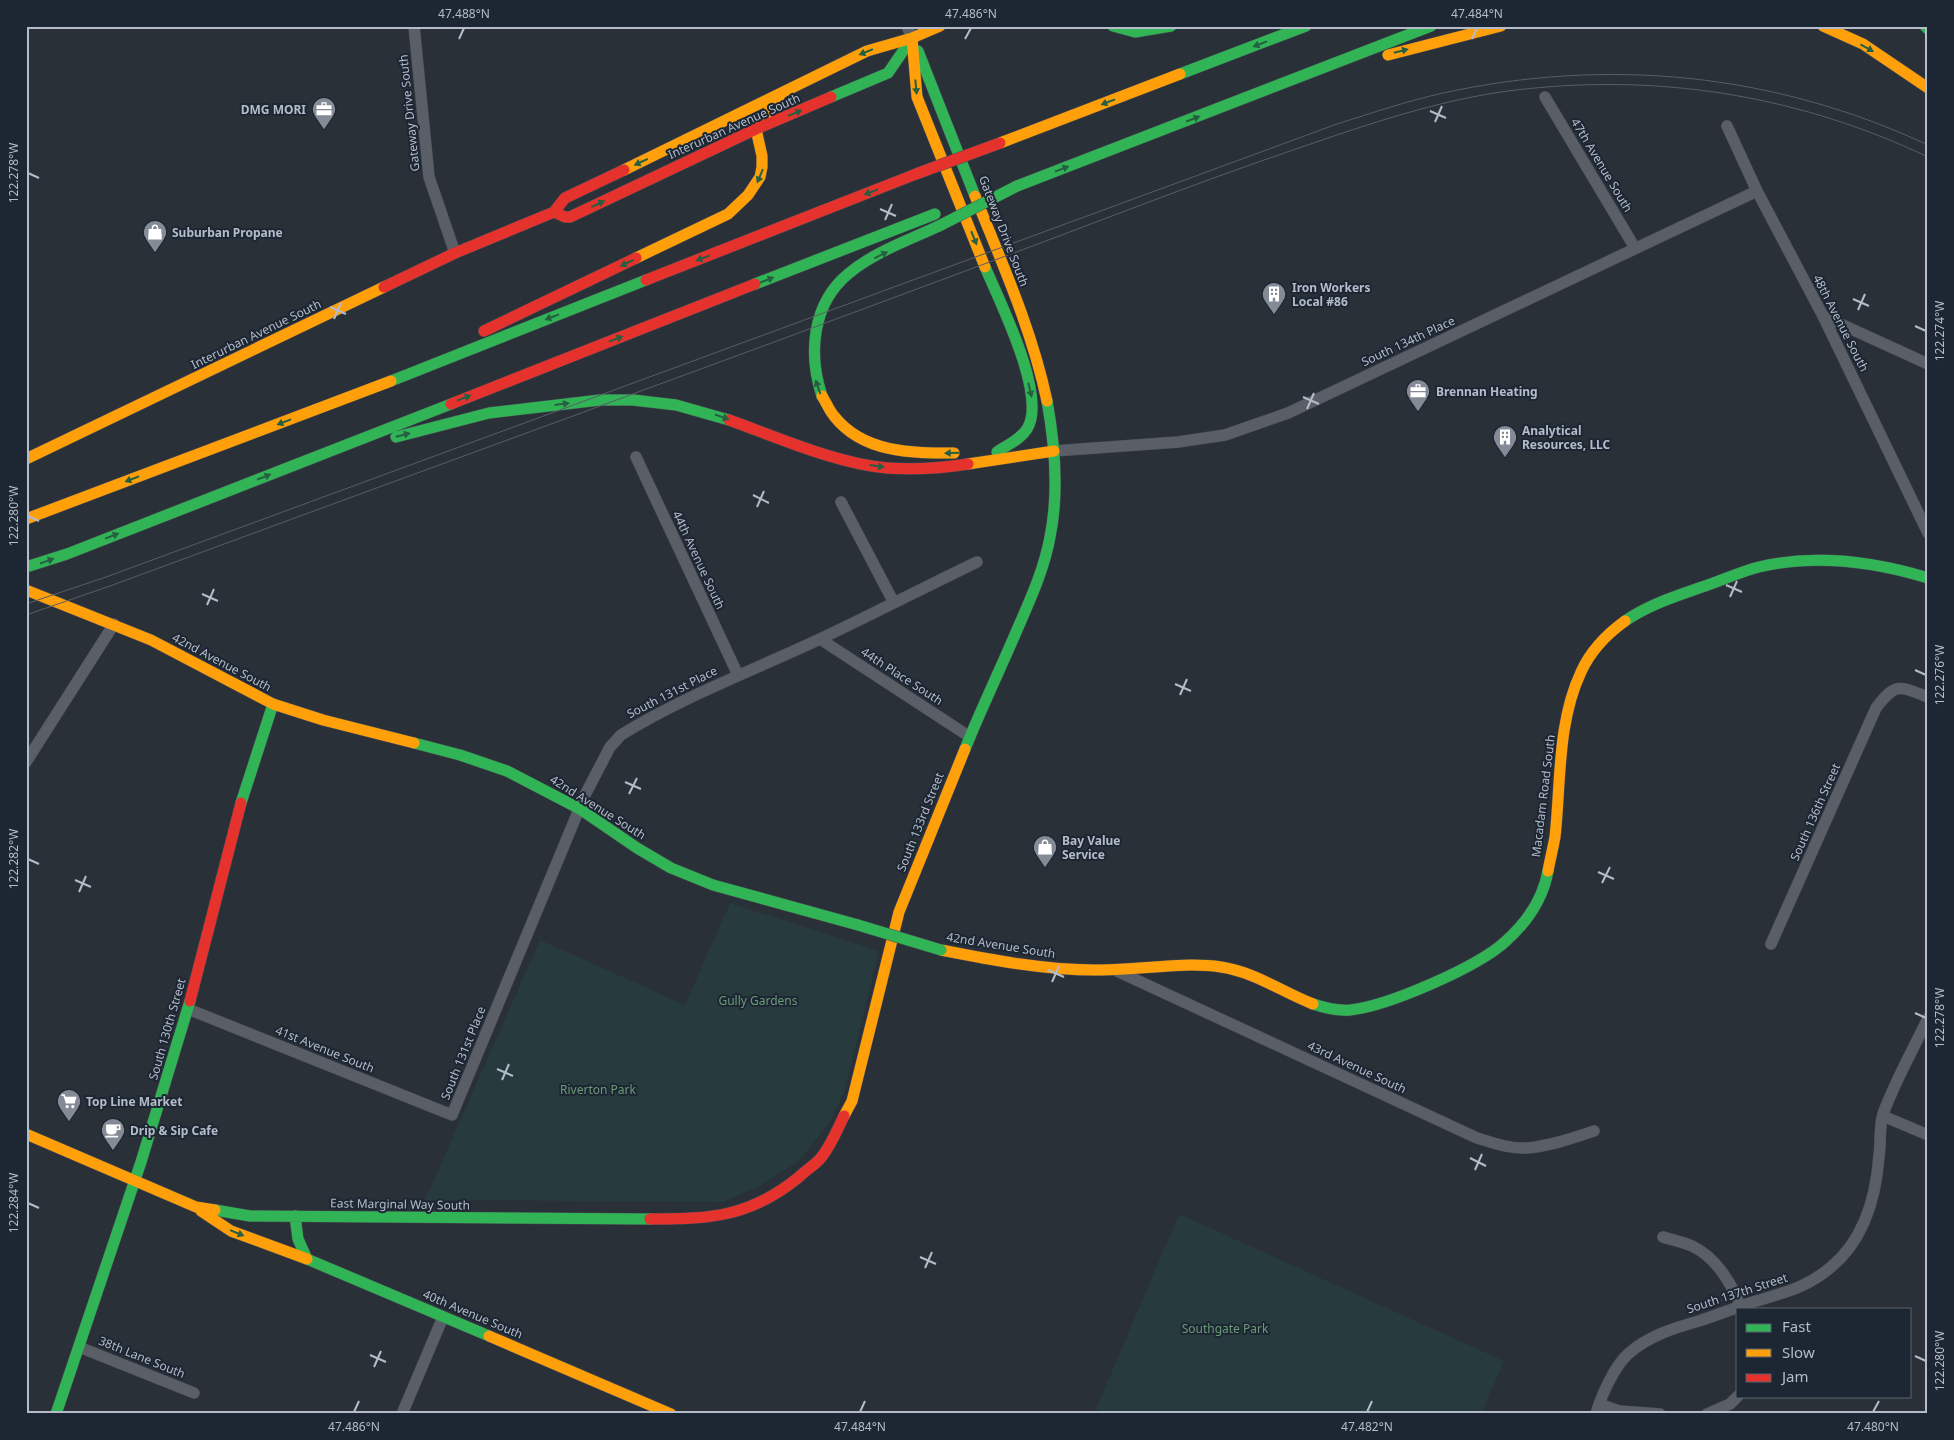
<svg xmlns="http://www.w3.org/2000/svg" width="1954" height="1440" font-family="'Noto Sans',sans-serif">
<rect width="100%" height="100%" fill="#2a3038"/>
<path fill="#273a3e" d="M 730,903 L 879,951 L 845,1090 L 831,1121 L 798,1162 L 759,1186 L 723,1202 L 425,1200 L 540,940 L 685,1005 Z
M 1179,1214 L 1504,1361 L 1481,1414 L 1108,1414 L 1096,1409 Z"/>
<g fill="none" stroke-linecap="round" stroke-linejoin="round">
<g stroke="#484c53" stroke-width="12">
<path id="street" d="M 414,26 L 429,177 L 455,253
M 907,26 L 912,38
M 1545,97 L 1635,248
M 1727,126 L 1757,191 L 1823,316 L 1928,533
M 1823,316 L 1928,364
M 1054,451 L 1178,442 L 1225,435 L 1288,413 L 1757,191
M 636,457 L 738,675
M 841,502 L 893,601
M 820,639 L 970,737
M 26,762 L 114,624
M 1771,944 L 1876,708 C 1896,682 1899,686 1928,697
M 1117,971 L 1477,1138 C 1493,1143 1510,1149 1527,1148 C 1550,1146 1573,1138 1594,1131
M 188,1009 L 452,1115 L 585,795 L 610,747 L 621,735 C 684,696 754,670 820,639 C 873,614 925,587 977,562
M 1883,1116 L 1928,1135
M 1663,1237 C 1672,1240 1683,1242 1692,1246 C 1716,1257 1733,1285 1741,1309
M 79,1347 L 194,1393
M 1599,1404 L 1619,1411 L 1660,1414
M 402,1414 L 443,1317
M 1596,1414 C 1601,1396 1614,1367 1628,1354 C 1648,1336 1674,1328 1699,1321 C 1717,1315 1735,1308 1753,1302 C 1782,1293 1807,1288 1831,1267 C 1864,1240 1876,1196 1879,1156 C 1881,1143 1879,1126 1883,1114 C 1895,1081 1913,1050 1928,1018
M 1707,1414 L 1730,1404 L 1738,1396"/>
</g>
<g stroke="#484c53" stroke-width="12">
<path id="fast" d="M 1113,26 L 1135,32 L 1171,26
M 1925,26 L 1928,29
M 918,51 L 975,196
M 1180,74 L 1306,26
M 831,97 L 888,73 L 912,38
M 1017,186 L 1431,26
M 985,267 C 999,300 1048,397 1027,429 C 1020,440 1007,445 997,452
M 755,284 L 935,214
M 391,381 L 646,280
M 822,396 C 808,354 812,304 848,274 C 874,252 909,240 939,226
M 396,437 L 489,413 L 600,400 L 633,400 L 676,405 L 729,420
M 26,567 L 67,554 L 451,404
M 1625,621 C 1648,605 1676,596 1702,587 C 1721,581 1739,572 1759,567 C 1814,554 1875,562 1928,578
M 414,743 L 460,755 L 507,771 L 580,809 L 637,848 L 671,868 L 713,885 L 858,925
M 965,749 C 981,709 1000,670 1017,630 C 1030,600 1044,570 1050,537 C 1059,493 1055,445 1047,401
M 241,803 L 273,704
M 1313,1004 C 1325,1008 1337,1011 1350,1010 C 1388,1006 1478,967 1506,941 C 1526,923 1543,899 1548,871
M 215,1210 L 250,1216 L 650,1219
M 295,1216 L 298,1239 L 307,1259 L 489,1336
M 56,1414 L 141,1162 L 190,1001"/>
</g>
<g stroke="#484c53" stroke-width="12">
<path id="slow" d="M 1823,26 L 1863,44 L 1928,88
M 912,38 L 917,97 L 985,267
M 1388,55 L 1501,26
M 1000,143 L 1180,74
M 624,170 L 867,51 L 912,38 L 940,26
M 975,196 C 1002,263 1032,330 1047,401
M 636,258 L 728,214 L 748,195 L 760,177 L 762,167 L 762,156 L 756,129 L 780,95
M 822,396 C 826,402 829,410 834,416 C 863,453 911,453 954,453
M 26,459 L 384,287
M 968,464 L 1054,451
M 26,519 L 391,381
M 26,590 L 151,640 L 273,704 L 323,720 L 414,743
M 1548,871 C 1550,860 1553,848 1555,837 C 1561,783 1557,723 1581,672 C 1590,652 1607,634 1625,621
M 941,950 C 992,960 1044,970 1096,970 C 1137,971 1180,961 1221,967 C 1255,972 1282,992 1313,1004
M 844,1116 L 852,1101 L 899,912 L 965,749
M 26,1134 L 196,1207 L 215,1210
M 201,1211 L 231,1231 L 307,1259
M 489,1336 L 671,1414"/>
</g>
<g stroke="#484c53" stroke-width="12">
<path id="jam" d="M 554,212 L 565,217 L 570,217 L 756,129 L 831,97
M 646,280 L 916,174
M 384,287 L 455,253 L 554,212 L 565,198 L 624,170
M 484,331 L 636,258
M 451,404 L 755,284
M 729,420 C 777,437 837,464 887,468 C 914,470 942,468 968,464
M 190,1001 L 241,803
M 650,1219 C 711,1219 750,1217 799,1177 C 805,1171 813,1166 819,1160 C 830,1148 837,1130 844,1116"/>
</g>
<use href="#street" stroke="#5a5e66" stroke-width="11"/>
<use href="#fast" stroke="#30b455" stroke-width="11"/>
<use href="#slow" stroke="#ff9f0a" stroke-width="11"/>
<use href="#jam" stroke="#e5322d" stroke-width="11"/>
<path stroke="#595d64" stroke-width="1" d="M 26,604 L 106,577 L 1337,124 C 1372,113 1407,101 1443,93 C 1609,57 1774,73 1928,145
M 26,615 L 110,586 C 405,477 701,370 995,260 C 1095,223 1193,184 1293,150 C 1372,123 1451,95 1535,88 C 1671,75 1804,98 1928,157"/>
<g stroke="#484c53" stroke-width="12" stroke-linecap="butt">
<path id="fast-bridge" d="M 939,226 L 1017,186
M 858,925 L 941,950"/>
</g>
<g stroke="#484c53" stroke-width="12" stroke-linecap="butt">
<path id="jam-bridge" d="M 916,174 L 1000,143"/>
</g>
<use href="#fast-bridge" stroke="#30b455" stroke-width="11"/>
<use href="#jam-bridge" stroke="#e5322d" stroke-width="11"/>
</g>
<defs><path id="oneway-solid" d="M-6-.8H1V-3.2L6.5 0L1 3.2V.8H-6Z" transform="scale(1.25)"/></defs>
<g fill="#255f41">
<use href="#oneway-solid" transform="translate(1260 44) rotate(159)"/>
<use href="#oneway-solid" transform="translate(1867 48) rotate(29)"/>
<use href="#oneway-solid" transform="translate(1401 51) rotate(-14)"/>
<use href="#oneway-solid" transform="translate(866 52) rotate(158)"/>
<use href="#oneway-solid" transform="translate(916 87) rotate(85)"/>
<use href="#oneway-solid" transform="translate(1108 102) rotate(159)"/>
<use href="#oneway-solid" transform="translate(795 113) rotate(-22)"/>
<use href="#oneway-solid" transform="translate(1193 119) rotate(-21)"/>
<use href="#oneway-solid" transform="translate(641 162) rotate(155)"/>
<use href="#oneway-solid" transform="translate(1062 169) rotate(-21)"/>
<use href="#oneway-solid" transform="translate(760 176) rotate(113)"/>
<use href="#oneway-solid" transform="translate(871 192) rotate(159)"/>
<use href="#oneway-solid" transform="translate(598 204) rotate(-25)"/>
<use href="#oneway-solid" transform="translate(974 238) rotate(68)"/>
<use href="#oneway-solid" transform="translate(881 255) rotate(-26)"/>
<use href="#oneway-solid" transform="translate(703 258) rotate(159)"/>
<use href="#oneway-solid" transform="translate(627 263) rotate(155)"/>
<use href="#oneway-solid" transform="translate(767 280) rotate(-21)"/>
<use href="#oneway-solid" transform="translate(552 317) rotate(159)"/>
<use href="#oneway-solid" transform="translate(616 339) rotate(-21)"/>
<use href="#oneway-solid" transform="translate(818 387) rotate(-109)"/>
<use href="#oneway-solid" transform="translate(1030 390) rotate(77)"/>
<use href="#oneway-solid" transform="translate(464 398) rotate(-21)"/>
<use href="#oneway-solid" transform="translate(562 404) rotate(-7)"/>
<use href="#oneway-solid" transform="translate(722 417) rotate(19)"/>
<use href="#oneway-solid" transform="translate(284 422) rotate(159)"/>
<use href="#oneway-solid" transform="translate(403 435) rotate(-14)"/>
<use href="#oneway-solid" transform="translate(952 453) rotate(179)"/>
<use href="#oneway-solid" transform="translate(877 466) rotate(8)"/>
<use href="#oneway-solid" transform="translate(264 477) rotate(-21)"/>
<use href="#oneway-solid" transform="translate(132 479) rotate(159)"/>
<use href="#oneway-solid" transform="translate(112 536) rotate(-21)"/>
<use href="#oneway-solid" transform="translate(47 561) rotate(-19)"/>
<use href="#oneway-solid" transform="translate(237 1233) rotate(22)"/>
</g>
<path fill="none" stroke="#b4bcc9" stroke-width="2" d="M 459,39 L 464,28M 965,39 L 971,28M 1472,39 L 1477,28M 1430,111 L 1446,118M 1435,122 L 1442,106M 28,173 L 39,178M 880,209 L 896,216M 885,220 L 892,204M 1853,299 L 1869,306M 330,307 L 346,314M 1858,310 L 1865,294M 334,319 L 341,303M 1915,326 L 1926,331M 1303,397 L 1319,404M 1307,409 L 1314,393M 753,495 L 769,503M 757,507 L 764,491M 28,516 L 39,521M 1726,585 L 1742,592M 202,594 L 218,601M 1730,597 L 1737,581M 207,605 L 214,589M 1915,670 L 1926,675M 1175,684 L 1191,691M 1180,695 L 1187,679M 625,782 L 641,789M 629,794 L 637,778M 28,859 L 39,864M 1598,872 L 1614,879M 75,880 L 91,887M 1602,883 L 1610,867M 79,892 L 86,876M 1048,970 L 1064,977M 1052,982 L 1059,966M 1915,1013 L 1926,1018M 497,1069 L 513,1076M 502,1080 L 509,1064M 1470,1158 L 1486,1166M 1475,1170 L 1482,1154M 28,1203 L 39,1208M 920,1257 L 936,1264M 925,1268 L 932,1252M 370,1355 L 386,1362M 1915,1356 L 1926,1361M 374,1367 L 381,1351M 354,1412 L 359,1401M 860,1412 L 865,1401M 1367,1412 L 1372,1401M 1873,1412 L 1879,1401"/>
<defs>
<g id="office-pin" transform="scale(1.25)"><path d="M0 17L-7.5 6A9.5 9.5 0 1 1 7.5 6Z" fill="#848b96" stroke="#1d2633"/><path d="M-6-3h4V-5.5h4V-3h4V5H-6ZM-1-4.5V-3h2v-1.5ZM-6 0V1H6V0Z" fill="#fff"/></g>
<g id="shop-pin" transform="scale(1.25)"><path d="M0 17L-7.5 6A9.5 9.5 0 1 1 7.5 6Z" fill="#848b96" stroke="#1d2633"/><path d="M-5-2.5h2.3a2.7 3.5 0 0 1 5.4 0H5L5.5 6h-11ZM-1.5-2.5h3a1.5 2.3 0 0 0-3 0Z" fill="#fff"/></g>
<g id="building-pin" transform="scale(1.25)"><path d="M0 17L-7.5 6A9.5 9.5 0 1 1 7.5 6Z" fill="#848b96" stroke="#1d2633"/><path d="M-4-6H4V6H1V3H-1V6H-4ZM-2.5-4.3h1.7v1.8h-1.7ZM.8-4.3h1.7v1.8H.8ZM-2.5-1h1.7V.8h-1.7ZM.8-1h1.7V.8H.8Z" fill="#fff"/></g>
<g id="supermarket-pin" transform="scale(1.25)"><path d="M0 17L-7.5 6A9.5 9.5 0 1 1 7.5 6Z" fill="#848b96" stroke="#1d2633"/><path d="M-6-5.5h2.5l.6 2H6L4.5 2H-2.5L-4.4-4H-6ZM-1.5 3.2a1.3 1.3 0 1 0 .1 0ZM3 3.2a1.3 1.3 0 1 0 .1 0Z" fill="#fff"/></g>
<g id="cafe-pin" transform="scale(1.25)"><path d="M0 17L-7.5 6A9.5 9.5 0 1 1 7.5 6Z" fill="#848b96" stroke="#1d2633"/><path d="M-5.5-4.5H6V0H3Q3 3.5 0 3.5H-2.5Q-5.5 3.5-5.5 0ZM3-3.2v2h1.7v-2ZM-6 4.5H4V6H-6Z" fill="#fff"/></g>
</defs>
<g fill-rule="evenodd">
<use href="#office-pin" x="324" y="109"/>
<use href="#shop-pin" x="155" y="232"/>
<use href="#building-pin" x="1274" y="294"/>
<use href="#office-pin" x="1418" y="391"/>
<use href="#building-pin" x="1505" y="437"/>
<use href="#shop-pin" x="1045" y="847"/>
<use href="#supermarket-pin" x="69" y="1101"/>
<use href="#cafe-pin" x="113" y="1130"/>
</g>
<g text-anchor="middle" dominant-baseline="central" stroke-width="4" stroke-linejoin="round" paint-order="stroke">
<g font-size="12" font-weight="bold" fill="#b4bcc9" stroke="#1d2633" text-anchor="start">
<text x="306" y="109" text-anchor="end">DMG MORI</text>
<text x="172" y="232">Suburban Propane</text>
<text x="1292" y="287">Iron Workers<tspan x="1292" dy="14">Local #86</tspan></text>
<text x="1436" y="391">Brennan Heating</text>
<text x="1522" y="430">Analytical<tspan x="1522" dy="14">Resources, LLC</tspan></text>
<text x="1062" y="840">Bay Value<tspan x="1062" dy="14">Service</tspan></text>
<text x="86" y="1101">Top Line Market</text>
<text x="130" y="1130">Drip &amp; Sip Cafe</text>
</g>
<g font-size="12" fill="#b4bcc9" stroke="#1d2633">
<text transform="translate(409 113) rotate(-96)">Gateway Drive South</text>
<text transform="translate(734 126) rotate(-24)">Interurban Avenue South</text>
<text transform="translate(1602 165) rotate(59)">47th Avenue South</text>
<text transform="translate(1004 231) rotate(69)">Gateway Drive South</text>
<text transform="translate(1841 323) rotate(63)">48th Avenue South</text>
<text transform="translate(256 334) rotate(-26)">Interurban Avenue South</text>
<text transform="translate(1408 341) rotate(-25)">South 134th Place</text>
<text transform="translate(699 560) rotate(65)">44th Avenue South</text>
<text transform="translate(222 662) rotate(28)">42nd Avenue South</text>
<text transform="translate(902 676) rotate(33)">44th Place South</text>
<text transform="translate(672 692) rotate(-27)">South 131st Place</text>
<text transform="translate(1543 796) rotate(-83)">Macadam Road South</text>
<text transform="translate(598 807) rotate(32)">42nd Avenue South</text>
<text transform="translate(1815 812) rotate(-66)">South 136th Street</text>
<text transform="translate(920 822) rotate(-68)">South 133rd Street</text>
<text transform="translate(1001 945) rotate(9)">42nd Avenue South</text>
<text transform="translate(167 1029) rotate(-74)">South 130th Street</text>
<text transform="translate(325 1049) rotate(22)">41st Avenue South</text>
<text transform="translate(463 1053) rotate(-68)">South 131st Place</text>
<text transform="translate(1357 1067) rotate(25)">43rd Avenue South</text>
<text transform="translate(400 1204) rotate(1)">East Marginal Way South</text>
<text transform="translate(1737 1293) rotate(-18)">South 137th Street</text>
<text transform="translate(473 1314) rotate(23)">40th Avenue South</text>
<text transform="translate(142 1357) rotate(22)">38th Lane South</text>
</g>
<g font-size="12" fill="#6b9a76" stroke="#1d2633">
<text x="758" y="1000">Gully Gardens</text>
<text x="598" y="1089">Riverton Park</text>
<text x="1225" y="1328">Southgate Park</text>
</g>
</g>
<rect width="1954" height="1440" fill="none" stroke="#1d2633" stroke-width="55"/>
<rect x="1736" y="1308" width="175" height="90" fill="#1d2633" stroke="#59626f"/>
<rect x="1746" y="1324" width="25" height="8" fill="#30b455" stroke="#59626f"/>
<text x="1782" y="1332" font-size="15" fill="#b4bcc9">Fast</text>
<rect x="1746" y="1349" width="25" height="8" fill="#ff9f0a" stroke="#59626f"/>
<text x="1782" y="1358" font-size="15" fill="#b4bcc9">Slow</text>
<rect x="1746" y="1374" width="25" height="8" fill="#e5322d" stroke="#59626f"/>
<text x="1782" y="1382" font-size="15" fill="#b4bcc9">Jam</text>
<rect x="28" y="28" width="1898" height="1384" fill="none" stroke="#b4bcc9" stroke-width="2"/>
<g font-size="12" text-anchor="middle" fill="#b4bcc9">
<text x="464" y="18">47.488°N</text>
<text x="971" y="18">47.486°N</text>
<text x="1477" y="18">47.484°N</text>
<text transform="translate(14 173) rotate(-90)" y="4">122.278°W</text>
<text transform="translate(1940 331) rotate(-90)" y="4">122.274°W</text>
<text transform="translate(14 516) rotate(-90)" y="4">122.280°W</text>
<text transform="translate(1940 675) rotate(-90)" y="4">122.276°W</text>
<text transform="translate(14 859) rotate(-90)" y="4">122.282°W</text>
<text transform="translate(1940 1018) rotate(-90)" y="4">122.278°W</text>
<text transform="translate(14 1203) rotate(-90)" y="4">122.284°W</text>
<text transform="translate(1940 1361) rotate(-90)" y="4">122.280°W</text>
<text x="354" y="1431">47.486°N</text>
<text x="860" y="1431">47.484°N</text>
<text x="1367" y="1431">47.482°N</text>
<text x="1873" y="1431">47.480°N</text>
</g>
</svg>
